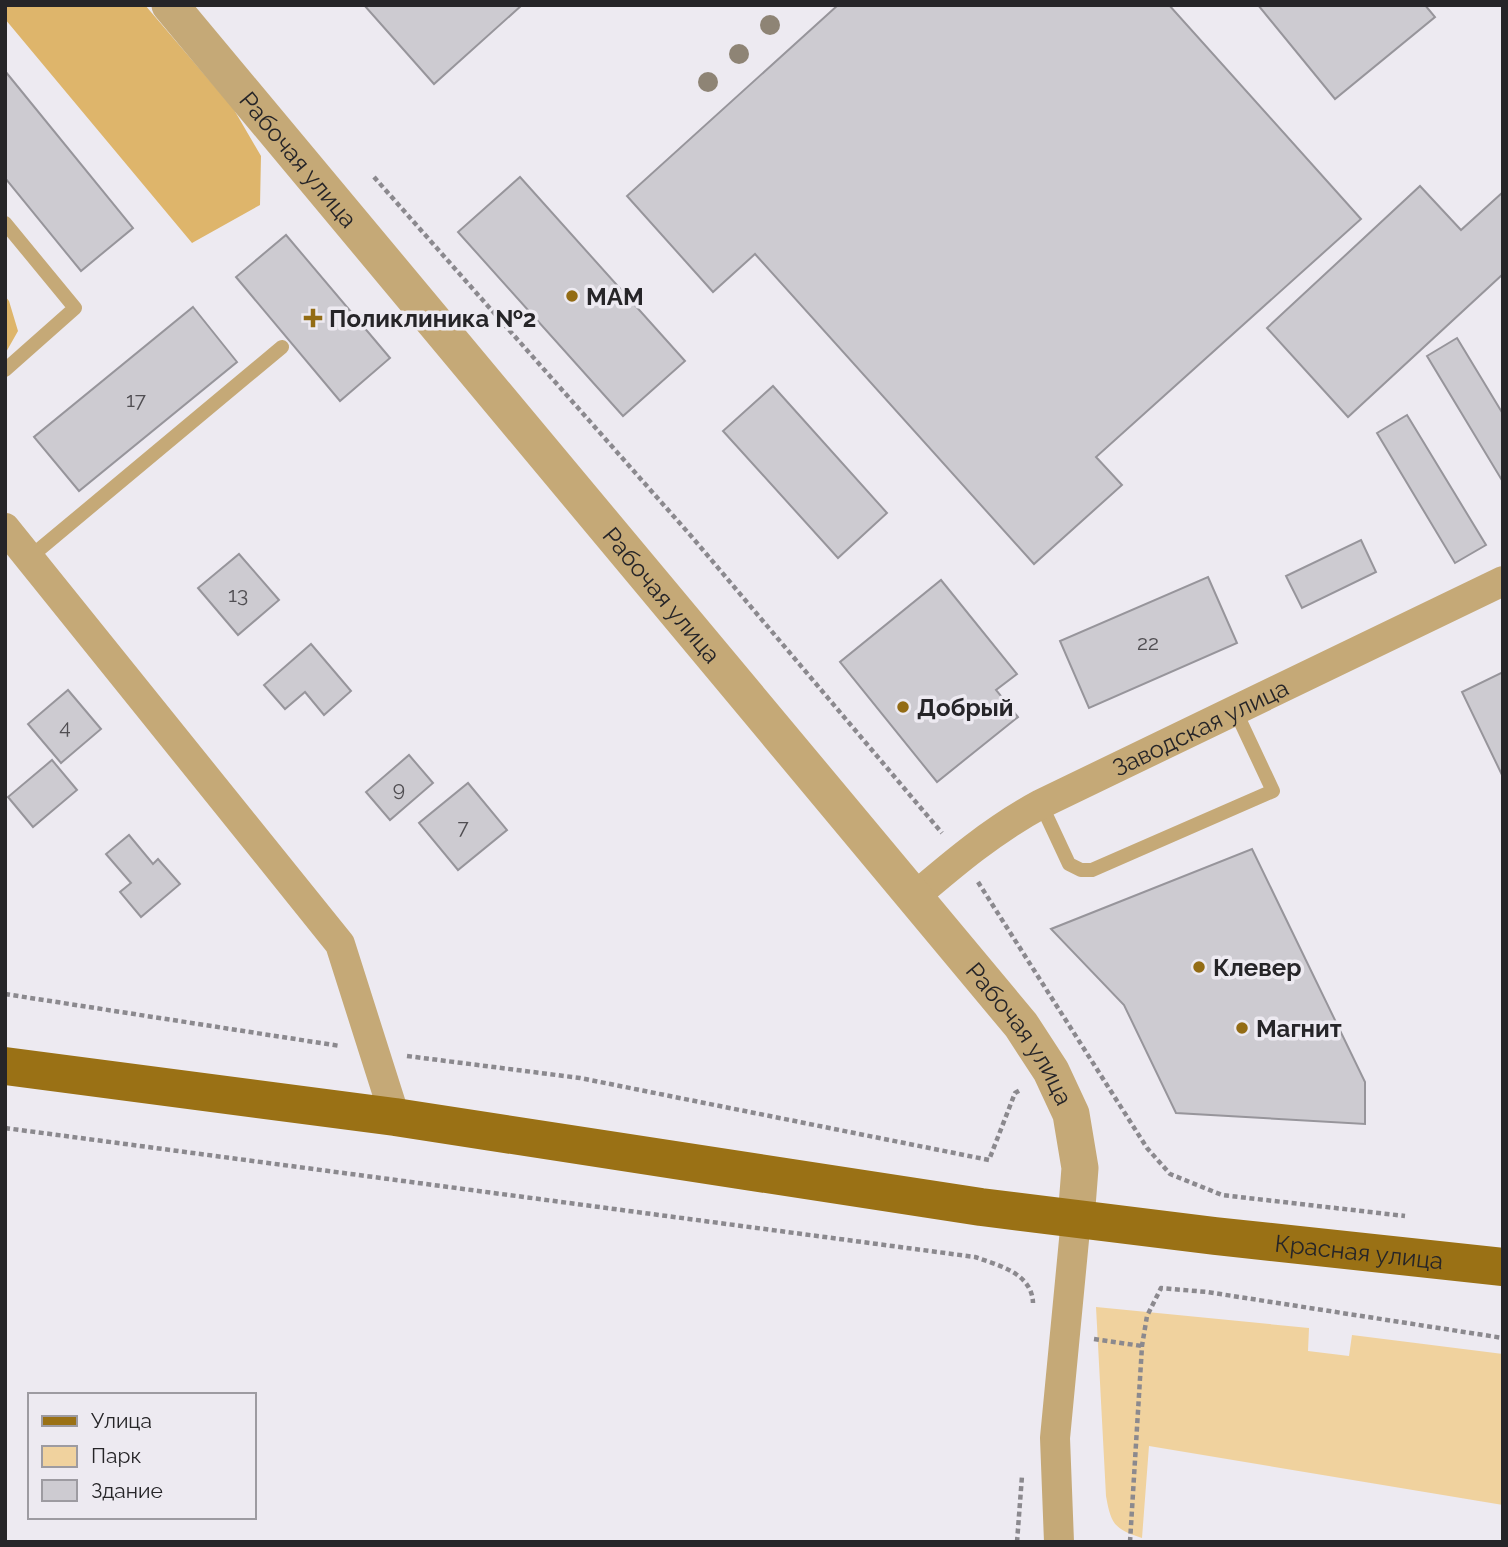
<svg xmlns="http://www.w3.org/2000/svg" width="1508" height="1547" font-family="Raleway,sans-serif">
<rect width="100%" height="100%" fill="#edeaf1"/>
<path fill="#f0d29e" d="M 1096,1307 L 1309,1328 L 1308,1351 L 1349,1356 L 1352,1335 L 1503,1354 L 1503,1505 L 1149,1446 L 1142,1538 C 1114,1529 1111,1524 1106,1496 Z"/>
<path fill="#deb56b" d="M 5,5 L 145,5 L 233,108 L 261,156 L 260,205 L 192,243 L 5,19 Z
M 5,296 L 9,301 L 18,331 L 5,354 Z"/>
<path fill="#cdcbd1" stroke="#97959b" stroke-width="2" d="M 364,5 L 522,5 L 434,84 Z
M 838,5 L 1169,5 L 1361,219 L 1096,457 L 1122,485 L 1034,564 L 755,254 L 713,292 L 627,196 Z
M 1258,5 L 1425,5 L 1435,17 L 1335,99 Z
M 5,71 L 133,228 L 81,271 L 5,178 Z
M 520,177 L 685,361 L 623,416 L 458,232 Z
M 1420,186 L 1461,230 L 1503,192 L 1503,274 L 1348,417 L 1267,328 Z
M 286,235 L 390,358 L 340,401 L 236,277 Z
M 193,307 L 237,362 L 79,491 L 34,437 Z
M 1457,338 L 1503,414 L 1503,482 L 1427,356 Z
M 773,386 L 887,513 L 838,558 L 723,431 Z
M 1407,415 L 1486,545 L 1455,563 L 1377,433 Z
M 1361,540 L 1376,572 L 1302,608 L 1286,576 Z
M 239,554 L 279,600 L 238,635 L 198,588 Z
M 1208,577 L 1237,643 L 1089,708 L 1060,641 Z
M 941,580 L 1017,674 L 996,690 L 1018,717 L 937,782 L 840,662 Z
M 311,644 L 351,691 L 324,715 L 305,692 L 285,709 L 264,685 Z
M 1503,672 L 1503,777 L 1462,692 Z
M 68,690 L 101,729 L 61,763 L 28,724 Z
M 409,755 L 433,783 L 390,820 L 366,792 Z
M 52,760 L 77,790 L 33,827 L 8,797 Z
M 468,783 L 507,830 L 458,870 L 419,823 Z
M 129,835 L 153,864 L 158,859 L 180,884 L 141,917 L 120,892 L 131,883 L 106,854 Z
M 1252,849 L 1365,1082 L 1365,1124 L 1176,1113 L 1124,1005 L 1051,929 Z"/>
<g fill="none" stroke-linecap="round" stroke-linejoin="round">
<path stroke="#8b898e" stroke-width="4.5" stroke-dasharray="5 3.5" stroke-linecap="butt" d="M 374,177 L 692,537 L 942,833
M 978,882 L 1147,1148 L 1170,1174 L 1222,1195 L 1405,1216
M 5,994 L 340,1046
M 407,1056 L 580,1078 L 989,1160 L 1015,1093 L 1022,1089
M 5,1128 L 975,1257 C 998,1265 1032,1273 1033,1303
M 1094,1339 L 1142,1346
M 1017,1542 L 1022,1476
M 1130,1542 L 1142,1346 L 1147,1316 L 1161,1288 L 1207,1292 L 1503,1338"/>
<path stroke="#c5a977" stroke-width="14" d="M 5,223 L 75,308 L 5,370
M 29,558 L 282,347
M 1041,804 L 1069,864 L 1081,870 L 1092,870 L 1273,791 L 1235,710"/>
<g stroke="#c5a977" stroke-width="30">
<path d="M 5,528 L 340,944 L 395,1117"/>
<path id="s1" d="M 913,898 C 954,863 993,830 1041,804 L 1503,581"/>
<path d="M 1059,1542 L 1055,1438 L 1076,1219"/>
</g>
<path stroke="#c5a977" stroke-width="37" id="s2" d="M 170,5 L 1021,1025 L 1051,1071 L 1071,1114 L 1080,1168 L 1076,1219"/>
<path stroke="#9a7115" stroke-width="38" id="s3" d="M 5,1066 L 395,1117 L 981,1207 L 1215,1236 L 1503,1267"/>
</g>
<g fill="#8e8475">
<circle cx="770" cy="25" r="10"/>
<circle cx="739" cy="54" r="10"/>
<circle cx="708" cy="82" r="10"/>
</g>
<g fill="#936c15" stroke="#edeaf1" stroke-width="2.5">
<circle cx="572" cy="296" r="7"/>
<path d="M309.5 307.5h7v7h7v7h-7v7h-7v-7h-7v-7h7z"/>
<circle cx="903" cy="707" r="7"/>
<circle cx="1199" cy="967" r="7"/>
<circle cx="1242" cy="1028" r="7"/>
</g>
<g text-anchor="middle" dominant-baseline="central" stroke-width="7" stroke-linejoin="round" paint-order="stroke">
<g font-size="21" fill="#504e52">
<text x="136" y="399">17</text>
<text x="238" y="594">13</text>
<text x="1148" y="642">22</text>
<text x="65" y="726">4</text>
<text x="399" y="788">9</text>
<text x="463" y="826">7</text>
</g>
<g font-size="24" fill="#262528" stroke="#edeaf1">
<text stroke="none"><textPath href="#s2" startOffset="201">Рабочая улица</textPath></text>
<text stroke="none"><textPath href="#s2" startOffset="768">Рабочая улица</textPath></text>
<text stroke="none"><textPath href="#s1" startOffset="336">Заводская улица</textPath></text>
<text stroke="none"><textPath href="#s2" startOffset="1335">Рабочая улица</textPath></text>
<text stroke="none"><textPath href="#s3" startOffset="1367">Красная улица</textPath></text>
</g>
<g font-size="24" font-weight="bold" fill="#262528" stroke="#edeaf1" text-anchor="start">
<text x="586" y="296">МАМ</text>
<text x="329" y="318">Поликлиника №2</text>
<text x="917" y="707">Добрый</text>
<text x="1213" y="967">Клевер</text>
<text x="1256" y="1028">Магнит</text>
</g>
</g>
<rect width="1508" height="1547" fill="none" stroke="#262528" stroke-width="14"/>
<rect x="28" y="1393" width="228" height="126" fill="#edeaf1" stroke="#9d9ba1" stroke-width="2"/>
<rect x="42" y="1416" width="35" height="10" fill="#9a7115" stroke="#9d9ba1" stroke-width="2"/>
<text x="91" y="1428" font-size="21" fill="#262528">Улица</text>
<rect x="42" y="1446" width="35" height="21" fill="#f0d29e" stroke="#9d9ba1" stroke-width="2"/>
<text x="91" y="1463" font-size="21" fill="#262528">Парк</text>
<rect x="42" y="1480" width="35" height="21" fill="#cdcbd1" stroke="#9d9ba1" stroke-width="2"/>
<text x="91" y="1498" font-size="21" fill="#262528">Здание</text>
</svg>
